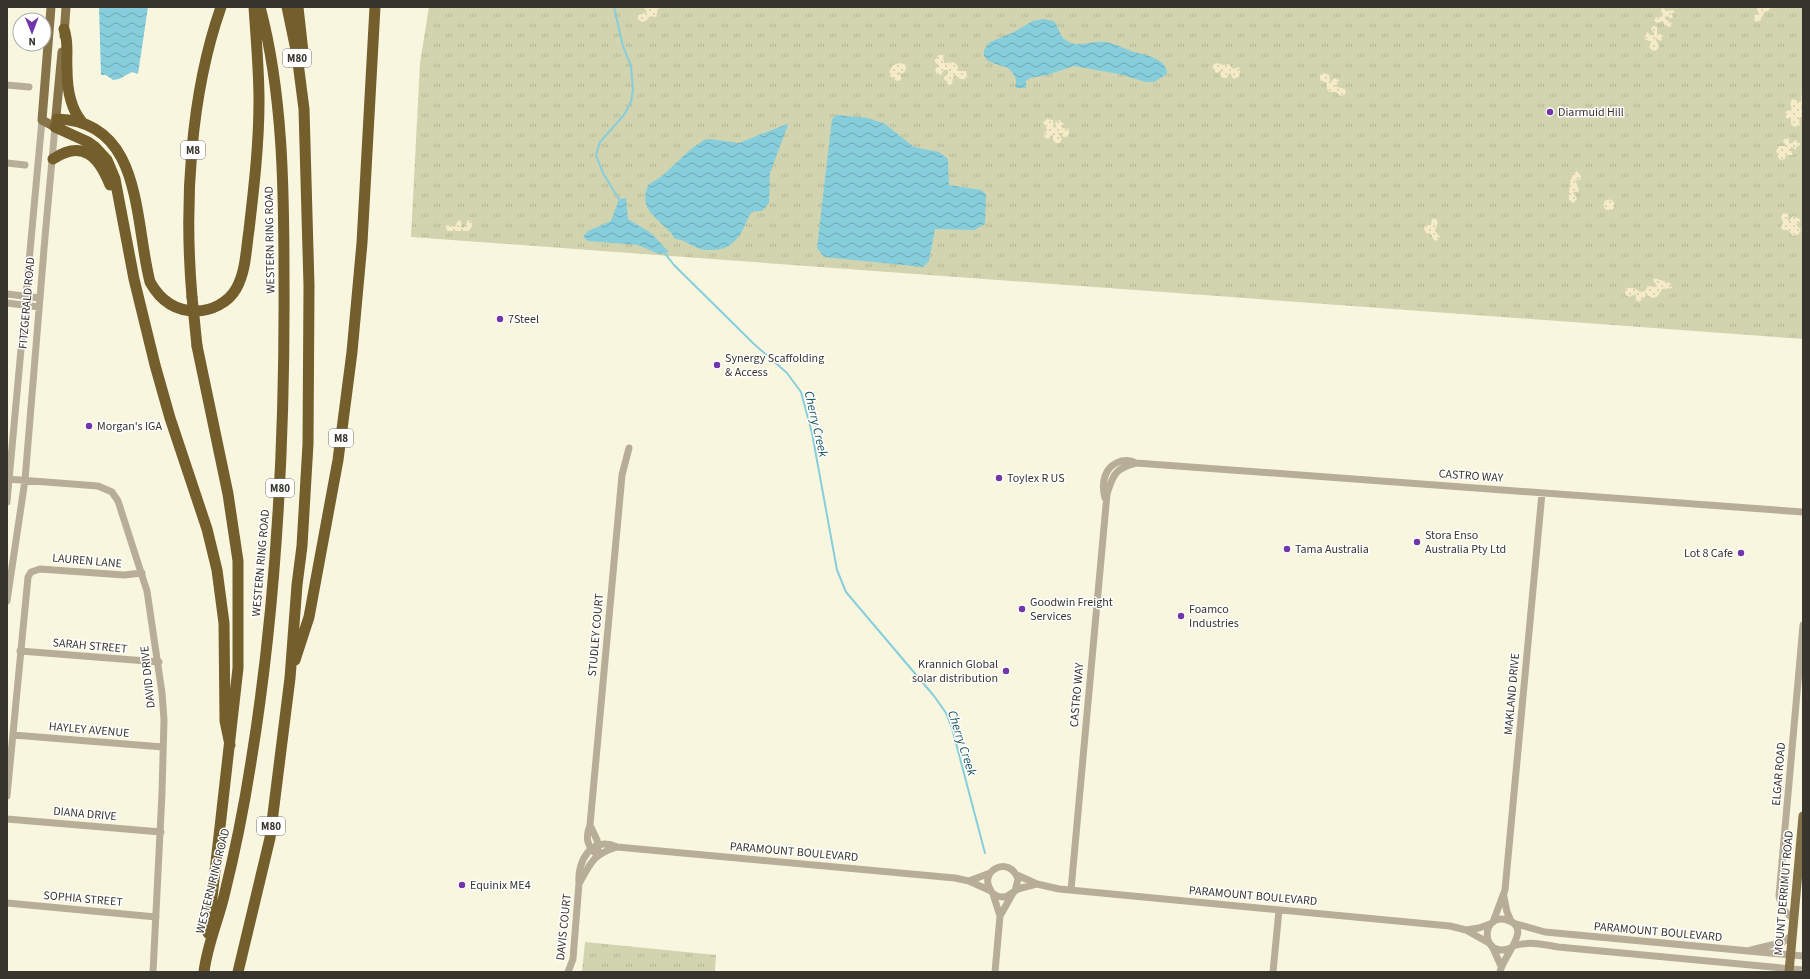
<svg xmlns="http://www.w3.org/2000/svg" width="1810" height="979" font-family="'Source Sans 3',sans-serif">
<defs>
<pattern id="grass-tufts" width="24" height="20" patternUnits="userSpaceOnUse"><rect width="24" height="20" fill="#d1d4ae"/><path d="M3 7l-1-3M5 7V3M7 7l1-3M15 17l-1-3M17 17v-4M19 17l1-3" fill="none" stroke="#b4b796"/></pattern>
<pattern id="sand-dots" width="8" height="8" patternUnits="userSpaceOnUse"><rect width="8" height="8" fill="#f5ebc6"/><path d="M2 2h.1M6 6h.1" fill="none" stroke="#d3caaa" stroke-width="1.8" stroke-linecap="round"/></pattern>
<pattern id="water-waves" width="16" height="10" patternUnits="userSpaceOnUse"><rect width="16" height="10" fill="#87cedc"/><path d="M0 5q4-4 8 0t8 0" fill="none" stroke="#6fa8b3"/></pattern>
</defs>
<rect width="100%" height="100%" fill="#f9f6e0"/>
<path fill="url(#grass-tufts)" d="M 429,7 L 1803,7 L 1803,339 L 411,237 L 420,63 Z
M 585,942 L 716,955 L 715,972 L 582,972 Z"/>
<path fill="url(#sand-dots)" d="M 643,7 L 663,7 L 658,9 L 656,17 L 650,16 L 646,21 L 642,22 L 638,19 L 638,15 L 647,12 Z
M 1757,7 L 1771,7 L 1770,10 L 1764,12 L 1761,20 L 1757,22 L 1753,19 L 1755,15 L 1759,14 L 1757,10 Z
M 1663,8 L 1667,11 L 1673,10 L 1675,11 L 1672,14 L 1673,18 L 1670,18 L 1668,16 L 1665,17 L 1665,19 L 1672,23 L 1670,27 L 1665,26 L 1663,21 L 1657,23 L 1654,21 L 1656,17 L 1662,17 L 1661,10 Z
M 1653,26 L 1657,27 L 1657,33 L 1662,35 L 1663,38 L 1661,41 L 1655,38 L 1659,46 L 1657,50 L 1653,51 L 1649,47 L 1651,42 L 1644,39 L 1647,32 L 1654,36 L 1654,33 L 1651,29 Z
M 939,55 L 943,55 L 944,63 L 953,62 L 957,65 L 959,71 L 966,71 L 967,76 L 966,79 L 960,79 L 955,75 L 953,77 L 952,84 L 949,85 L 944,79 L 944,77 L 948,74 L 948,70 L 944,70 L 941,75 L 937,75 L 935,69 L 939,66 L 934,61 Z
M 900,63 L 906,65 L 906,70 L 902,74 L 897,71 L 901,76 L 901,80 L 897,81 L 890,76 L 889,72 L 893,65 Z
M 1217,63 L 1223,65 L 1229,64 L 1233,69 L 1239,67 L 1240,71 L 1239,77 L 1233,79 L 1231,74 L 1229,73 L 1227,78 L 1222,78 L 1220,75 L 1223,69 L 1217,73 L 1213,70 L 1213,65 Z
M 1323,73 L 1329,75 L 1330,81 L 1332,81 L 1334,78 L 1339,80 L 1339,83 L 1334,86 L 1345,89 L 1346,92 L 1344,95 L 1340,96 L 1336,92 L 1329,92 L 1327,89 L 1327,83 L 1320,80 L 1320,75 Z
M 1803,95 L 1803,107 L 1801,107 L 1803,115 L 1799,119 L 1800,126 L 1794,127 L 1791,124 L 1791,119 L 1786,118 L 1785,112 L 1792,109 L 1790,103 L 1792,99 L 1801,102 L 1801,96 Z
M 1047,119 L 1053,120 L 1054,128 L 1056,127 L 1055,122 L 1059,120 L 1064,124 L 1062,128 L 1069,129 L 1069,134 L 1066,137 L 1063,137 L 1061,133 L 1058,133 L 1062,139 L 1060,143 L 1056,143 L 1053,142 L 1053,135 L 1051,136 L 1050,139 L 1045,138 L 1044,134 L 1047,130 L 1043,122 Z
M 1785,138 L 1789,139 L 1790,144 L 1796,140 L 1800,143 L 1800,145 L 1796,147 L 1796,150 L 1792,147 L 1790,148 L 1793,155 L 1786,155 L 1785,159 L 1781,160 L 1779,159 L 1776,151 L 1779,146 L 1786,146 L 1783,141 Z
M 1577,171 L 1581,176 L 1580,180 L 1575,179 L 1579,190 L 1578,192 L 1573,192 L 1577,199 L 1573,203 L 1569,200 C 1569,192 1569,175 1577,171 Z
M1603.5 205a5.5 5.5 0 1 1 11 0a5.5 5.5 0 1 1-11 0Z
M 1783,213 L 1788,214 L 1788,222 L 1793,216 L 1800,219 L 1800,222 L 1796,225 L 1801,229 L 1799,234 L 1793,236 L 1788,230 L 1782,230 L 1781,227 L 1783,223 L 1781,216 Z
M 1434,218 L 1436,219 L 1438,222 L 1435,231 L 1440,237 L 1437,241 L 1433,239 L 1431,234 L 1426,233 L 1424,229 L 1425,225 L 1431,225 L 1432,219 Z
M 460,220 L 462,222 L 461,227 L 463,228 L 466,226 L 467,221 L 471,220 L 472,225 L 470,231 L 446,231 L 446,225 L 455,227 L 457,222 Z
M 1654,278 L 1670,283 L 1672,288 L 1662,289 L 1657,297 L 1652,298 L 1647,295 L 1639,302 L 1636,300 L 1636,294 L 1629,297 L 1625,294 L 1625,289 C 1631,286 1636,289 1641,292 L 1645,291 L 1648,286 L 1657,287 L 1656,284 L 1653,281 Z"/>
<path fill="url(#water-waves)" d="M 99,7 L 148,7 L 138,74 L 132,72 L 119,79 L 113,80 L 106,75 L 101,75 Z
M 1044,19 C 1047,20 1051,20 1053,21 C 1060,24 1057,41 1075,44 C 1085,45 1095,41 1105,42 C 1114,43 1123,48 1131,51 C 1143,55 1167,57 1167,74 L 1154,82 L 1146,82 L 1119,74 L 1074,66 L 1047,75 L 1030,78 L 1026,81 L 1026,88 L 1016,88 L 1016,79 L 1013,73 L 1008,68 L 993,63 L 987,60 L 984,56 L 984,50 L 990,42 L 1012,33 L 1033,21 Z
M 837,115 L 868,118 L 885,124 L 914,147 L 939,152 L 948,159 L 949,185 L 981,190 L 986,194 L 985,224 L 974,230 L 935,229 L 929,261 L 923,267 L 824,257 L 817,248 L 832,119 Z
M 787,124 L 788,125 L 770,173 L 769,203 L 762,211 C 759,211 756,211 753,212 C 749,214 748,219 746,223 C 739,238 731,250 712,250 C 694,251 689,240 675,239 C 673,236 672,233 669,231 C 654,215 639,209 648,185 L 662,176 L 691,149 L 704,140 L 710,139 L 739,143 Z
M 626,198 L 628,219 L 651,233 L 669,252 L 659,254 L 638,245 L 588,241 L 583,237 L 588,231 L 611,221 L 619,199 Z"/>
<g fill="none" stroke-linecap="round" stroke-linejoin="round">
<path stroke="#87cedc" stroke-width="2" d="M 614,7 L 623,46 L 631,66 L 633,90 L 631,102 L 624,115 L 600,142 L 596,155 L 603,173 L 620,201
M 663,251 L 674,265 L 754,344 L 787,373 L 801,392 L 812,433 L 837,570 L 846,592 L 934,696 L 946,713 L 952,728 L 985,853"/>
<path stroke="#b8ae98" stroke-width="7" d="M 7,85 L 29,87
M 7,163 L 25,165
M 7,294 L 40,298
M 7,303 L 39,307
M 7,479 L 98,486 L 112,492 L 118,501 L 147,591 L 162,693 L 164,720 L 162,793 L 153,972
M 1105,498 C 1101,483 1104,466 1121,461 C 1126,460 1131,460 1136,463
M 7,502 L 42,120
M 7,601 L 25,480 L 45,237 L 55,127
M 20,651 L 159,662
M 13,735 L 163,747
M 7,796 L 28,577 L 31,572 L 40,569 L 124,575 L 142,573
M 7,819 L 161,832
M 590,825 L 597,840 L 598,849
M 597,855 C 587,846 585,838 590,825 L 622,475 L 629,448
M 1017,875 L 1037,884 L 1059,889 L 1450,926 L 1466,930 L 1489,943
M 969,881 L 990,873
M 580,882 C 591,862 594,854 617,847
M 1071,890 L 1107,494 C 1113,474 1116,468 1136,463 L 1803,512
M 1015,891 L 1018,879 C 1010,855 979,870 990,889 C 992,894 997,897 1003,897 C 1009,897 1011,893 1016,890 C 1022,887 1031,886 1037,884
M 993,894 L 1000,916 L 995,972
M 1504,897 L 1507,912 L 1511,921
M 7,903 L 156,917
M 1000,916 L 1013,893
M 1794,920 L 1782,908 L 1779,896 L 1803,625
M 1493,922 L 1505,890 L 1542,493
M 1513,923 L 1545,932 L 1803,956
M 1466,930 L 1479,928 L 1490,924
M 1492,946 L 1501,966
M 1513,946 C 1529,941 1542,944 1558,947 L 1803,970
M 1751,950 L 1783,942 L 1792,935
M 568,972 L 573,959 L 579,883 C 577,861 592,835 617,847 L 955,878 L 969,881 L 991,891
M 1273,972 L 1279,910
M 1500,972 C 1502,957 1534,927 1507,920 C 1480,912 1480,960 1511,948"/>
<path stroke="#86734a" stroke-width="9" d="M 64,36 L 66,7
M 42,120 L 55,127 L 62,52
M 42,120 L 51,7
M 1789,972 L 1803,816"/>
<path stroke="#735e2c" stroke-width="11" d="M 298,7 L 303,52
M 64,29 C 69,43 66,54 67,69 C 67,86 70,108 82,122
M 57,119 C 143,121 134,220 150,282 C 160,300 175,311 196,311 C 211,311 228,303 236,289 C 246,272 246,249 249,230 C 254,187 259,144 259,101 C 259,69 256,38 254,7
M 55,127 L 88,142 L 95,147 L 107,160 L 115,179 L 134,279 L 155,365 L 170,418 L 207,529 L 217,570 L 224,623 L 225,721 L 230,745
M 53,159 C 83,139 99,157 110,185
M 192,297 C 184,204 190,95 221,7
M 197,346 L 228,494 L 238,561 L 238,668 L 208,933
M 295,660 L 309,617 L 338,460 L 352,352 L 362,243 L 375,7
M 204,972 C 207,946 218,921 224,896 C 235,852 244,807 251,762 C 277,603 285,441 284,279 C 284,190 283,93 260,7
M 238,972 L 270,838 L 290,678 L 297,585 L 302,546 L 308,444 L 309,286 L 304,109 L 297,55 L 287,7"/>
<path stroke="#735e2c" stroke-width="11" d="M 192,297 L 197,346"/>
</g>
<g fill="#7236ab" stroke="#fff" stroke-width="1.5">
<circle cx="1550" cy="112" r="4"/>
<circle cx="500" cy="319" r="4"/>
<circle cx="717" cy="365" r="4"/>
<circle cx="89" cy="426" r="4"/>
<circle cx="999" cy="478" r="4"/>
<circle cx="1417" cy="542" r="4"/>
<circle cx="1287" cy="549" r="4"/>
<circle cx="1741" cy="553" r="4"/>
<circle cx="1022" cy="609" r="4"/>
<circle cx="1181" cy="616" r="4"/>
<circle cx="1006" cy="671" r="4"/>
<circle cx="462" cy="885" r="4"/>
</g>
<g text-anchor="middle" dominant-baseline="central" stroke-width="3" stroke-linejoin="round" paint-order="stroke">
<g fill="#fff" stroke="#73726c" stroke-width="1">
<rect x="283" y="49" width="28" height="18" rx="3"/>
<rect x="181" y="141" width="24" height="18" rx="3"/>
<rect x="329" y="429" width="24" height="18" rx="3"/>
<rect x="266" y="479" width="28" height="18" rx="3"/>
<rect x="257" y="817" width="28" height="18" rx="3"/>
</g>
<g font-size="11" font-weight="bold" fill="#37352d">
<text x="297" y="58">M80</text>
<text x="193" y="150">M8</text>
<text x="341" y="438">M8</text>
<text x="280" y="488">M80</text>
<text x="271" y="826">M80</text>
</g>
<g font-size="12" fill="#37352d" stroke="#fff" text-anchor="start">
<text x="1558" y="112">Diarmuid Hill</text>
<text x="508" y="319">7Steel</text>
<text x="725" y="358">Synergy Scaffolding<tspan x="725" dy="14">&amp; Access</tspan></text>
<text x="97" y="426">Morgan's IGA</text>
<text x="1007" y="478">Toylex R US</text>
<text x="1425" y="535">Stora Enso<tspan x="1425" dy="14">Australia Pty Ltd</tspan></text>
<text x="1295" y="549">Tama Australia</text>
<text x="1733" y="553" text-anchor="end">Lot 8 Cafe</text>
<text x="1030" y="602">Goodwin Freight<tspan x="1030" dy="14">Services</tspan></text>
<text x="1189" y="609">Foamco<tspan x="1189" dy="14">Industries</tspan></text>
<text x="998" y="664" text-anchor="end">Krannich Global<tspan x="998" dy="14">solar distribution</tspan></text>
<text x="470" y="885">Equinix ME4</text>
</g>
<g font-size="12" fill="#37352d" stroke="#fff">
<text transform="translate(270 240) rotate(-91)">WESTERN RING ROAD</text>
<text transform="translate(27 303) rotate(-85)">FITZGERALD ROAD</text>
<text transform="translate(1471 476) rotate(4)">CASTRO WAY</text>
<text transform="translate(87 561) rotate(5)">LAUREN LANE</text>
<text transform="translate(261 563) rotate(-85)">WESTERN RING ROAD</text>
<text transform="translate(596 635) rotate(-85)">STUDLEY COURT</text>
<text transform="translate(90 646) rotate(5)">SARAH STREET</text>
<text transform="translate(148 677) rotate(-96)">DAVID DRIVE</text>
<text transform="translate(1512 694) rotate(-85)">MAKLAND DRIVE</text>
<text transform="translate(1077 695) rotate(-85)">CASTRO WAY</text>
<text transform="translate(89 730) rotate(5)">HAYLEY AVENUE</text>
<text transform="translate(1779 774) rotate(-85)">ELGAR ROAD</text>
<text transform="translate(85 814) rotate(5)">DIANA DRIVE</text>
<text transform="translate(794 852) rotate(5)">PARAMOUNT BOULEVARD</text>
<text transform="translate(213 881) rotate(-76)">WESTERN RING ROAD</text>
<text transform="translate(1784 893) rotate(-85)">MOUNT DERRIMUT ROAD</text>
<text transform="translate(1253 896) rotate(5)">PARAMOUNT BOULEVARD</text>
<text transform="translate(83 899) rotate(5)">SOPHIA STREET</text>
<text transform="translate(564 927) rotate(-84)">DAVIS COURT</text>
<text transform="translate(1658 932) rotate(5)">PARAMOUNT BOULEVARD</text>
</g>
<g font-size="13" font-style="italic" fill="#15525c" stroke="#fff">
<text transform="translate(816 424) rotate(77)">Cherry Creek</text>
<text transform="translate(962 743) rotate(72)">Cherry Creek</text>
</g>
</g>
<rect width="1810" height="979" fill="none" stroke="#37352d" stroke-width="16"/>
<g transform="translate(32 32) rotate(179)"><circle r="19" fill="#ffffff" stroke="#afaeab"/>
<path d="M0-3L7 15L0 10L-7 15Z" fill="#7236ab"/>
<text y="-6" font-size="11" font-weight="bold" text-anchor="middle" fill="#37352d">N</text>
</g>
</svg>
